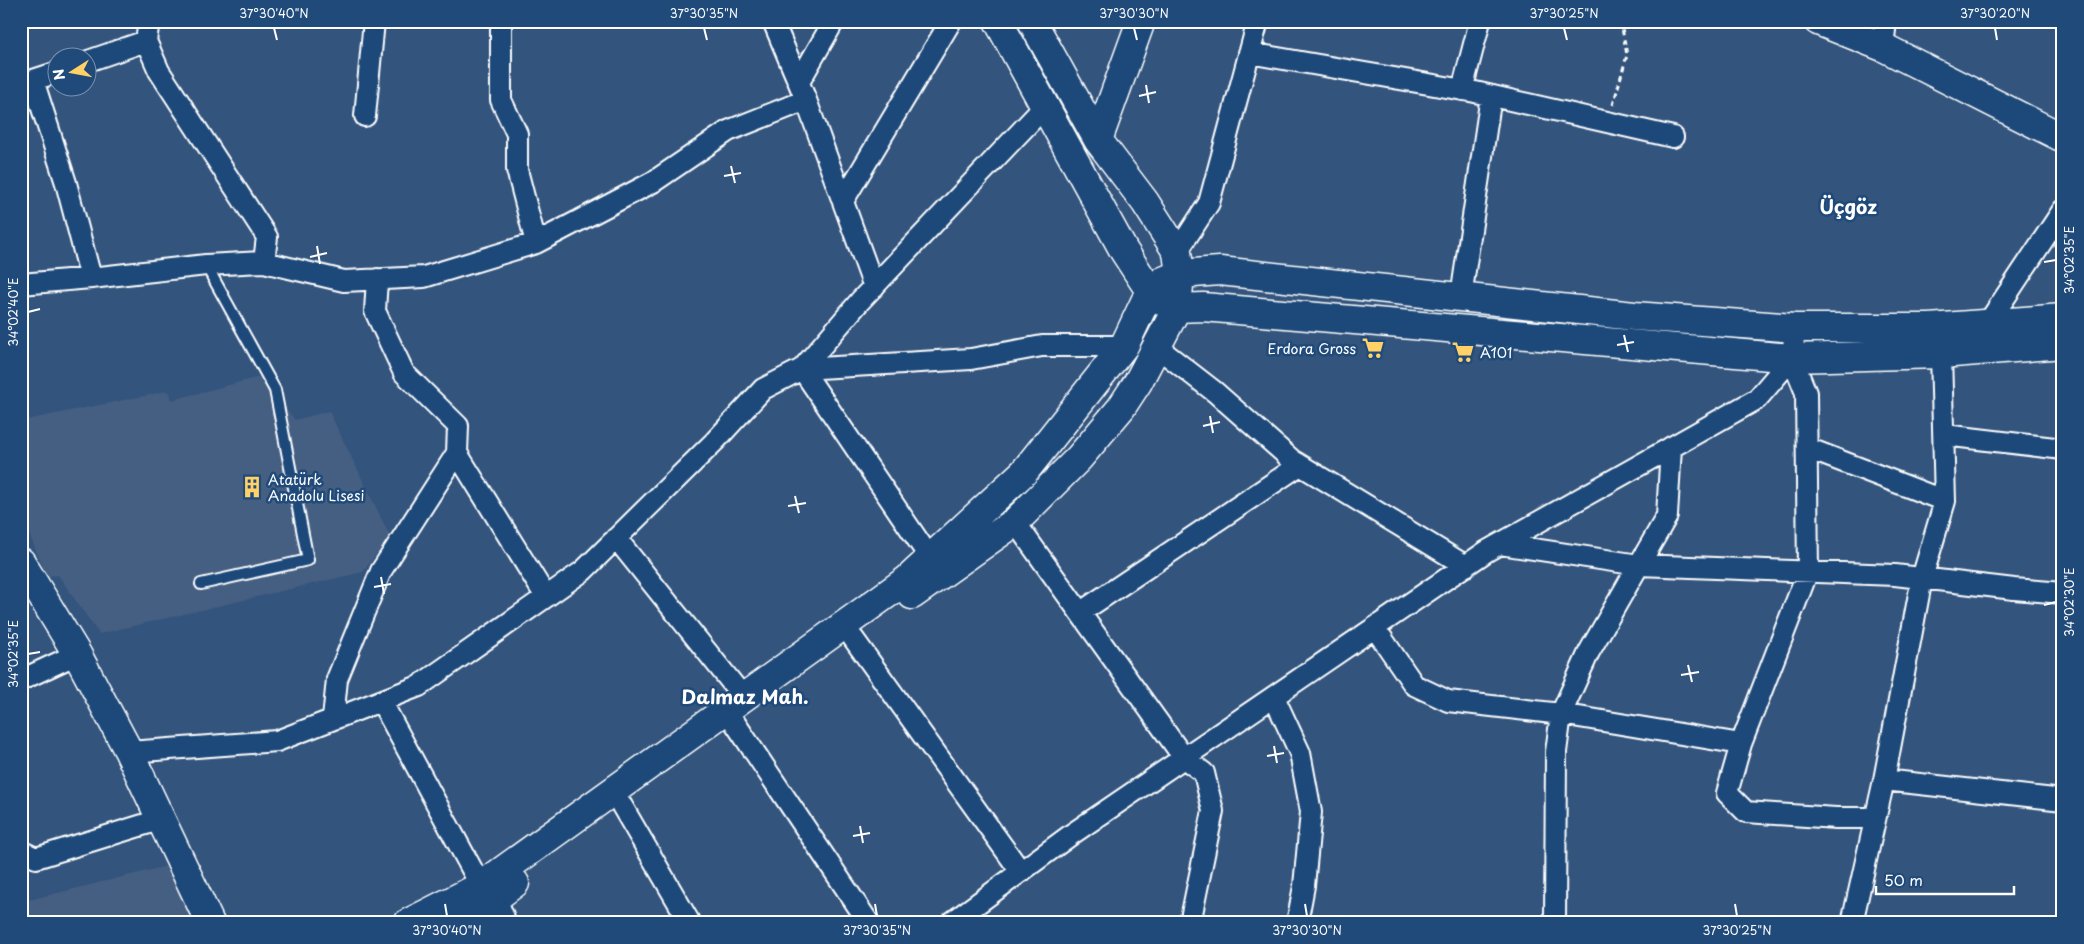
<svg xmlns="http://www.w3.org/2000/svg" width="2084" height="944" font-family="'Playpen Sans',sans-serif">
<rect width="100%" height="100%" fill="#33547d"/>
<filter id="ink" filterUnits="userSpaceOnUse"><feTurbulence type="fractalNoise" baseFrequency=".02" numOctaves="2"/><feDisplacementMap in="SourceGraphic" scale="10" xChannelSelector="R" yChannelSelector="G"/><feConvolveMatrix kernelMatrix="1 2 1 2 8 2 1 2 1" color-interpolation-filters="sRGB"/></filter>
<g filter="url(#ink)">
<path fill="#455e82" d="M 259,377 L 295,420 L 329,411 L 390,536 L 363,572 L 99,634 L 58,575 L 47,576 L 29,534 L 21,500 L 21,421 L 168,391 L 172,400 Z
M 175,864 L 197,923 L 21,923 L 21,902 Z"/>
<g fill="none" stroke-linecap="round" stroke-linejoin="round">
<g stroke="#fff" stroke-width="14">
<path id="lane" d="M 201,584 L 308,560 L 275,390 L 206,265"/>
</g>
<g stroke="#fff" stroke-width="24">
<path id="street" d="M 501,21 L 501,100 L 517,134 L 517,170 L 536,243
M 773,21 L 806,100 L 874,287
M 146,41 L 149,21
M 1883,47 L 1886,21
M 1249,53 L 1475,92 L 1673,137
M 88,61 L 146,41 L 159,71 L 267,237 L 264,262
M 33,80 L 66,183 L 91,278
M 799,82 L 834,21
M 21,84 L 58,72
M 1462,90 L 1480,21
M 365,116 L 374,21
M 843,201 L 951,21
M 1177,252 L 1209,203 L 1258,21
M 377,279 L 375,311 L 404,373 L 458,426 L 457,453 L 546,597
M 21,284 L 91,278 L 206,265 L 264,262 L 344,281 L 424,277 L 536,243 L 653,182 L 728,131 L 806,100
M 1461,297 L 1491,96
M 1988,323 L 2063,210
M 1157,347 L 1215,392 L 1292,460 L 1466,566
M 1941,354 L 1945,501 L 1922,578 L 1884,780 L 2063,800
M 1792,358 L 1806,393 L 1808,571 L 1741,744 L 1727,793 L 1746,812 L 1836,818 L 1875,818
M 1944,435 L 2063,449
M 1807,448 L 1945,501
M 1015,522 L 1184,758 L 1204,773 L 1213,811 L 1190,923
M 616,538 L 744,698
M 1500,544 L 1639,565 L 1895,575 L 2014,589 L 2063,593
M 930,558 L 802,369 L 860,301 L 1045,106
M 1081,612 L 1300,465
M 1375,628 L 1414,685 L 1448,701 L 1561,714 L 1741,744
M 853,638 L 1021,872
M 21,680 L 77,654
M 1274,697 L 1300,753 L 1311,812 L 1304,886 L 1297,923
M 381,701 L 481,886
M 333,719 L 337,679 L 381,571 L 457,453
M 735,723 L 869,923
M 129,752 L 277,741 L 419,686 L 583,571 L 715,441 L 763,389 L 802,369 L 971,359 L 1042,346 L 1124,346
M 622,806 L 690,923
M 21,851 L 36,858 L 162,819
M 496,898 L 506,923
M 951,923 L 1072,834 L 1487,551 L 1757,399 L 1792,358 L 1795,328
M 1555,923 L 1556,752 L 1561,714 L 1589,652 L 1667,516 L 1671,447
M 1852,923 L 1884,780"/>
</g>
<g stroke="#fff" stroke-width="31">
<path id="secondary" d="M 998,21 L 1124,251 L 1150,291 L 1167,304 L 1177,308 L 1180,274 L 1177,252 L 1145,202 L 1098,140 L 1032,21
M 1818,21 L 1883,47 L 2063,138
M 1098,140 L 1141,21
M 21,562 L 77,654 L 129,752 L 210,923
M 912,595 L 1015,522 L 1079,458 L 1121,408 L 1138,382 L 1177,308 L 1203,307 L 1792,358 L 1941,354 L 2063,344
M 408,923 L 481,886 L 908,579 L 1024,472 L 1124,346 L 1150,291 L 1163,281 L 1180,274 L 1220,271 L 1634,316 L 1795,328 L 1929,328 L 2063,318
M 451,923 L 482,908 L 515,883"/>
</g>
<path stroke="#fff" stroke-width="3" stroke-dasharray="5 4" stroke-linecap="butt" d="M 1613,105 L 1627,55 L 1622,28 L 1624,21"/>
<use href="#lane" stroke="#1f4a7a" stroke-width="10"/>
<use href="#street" stroke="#1f4a7a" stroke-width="20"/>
<use href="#secondary" stroke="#1f4a7a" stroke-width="28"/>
</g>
</g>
<path fill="none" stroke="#fff" stroke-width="2" d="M 274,28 L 277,40M 704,28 L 707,40M 1134,28 L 1137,40M 1564,28 L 1567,40M 1995,28 L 1997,40M 1146,85 L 1149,103M 1139,96 L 1156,92M 731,166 L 735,183M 724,176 L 741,173M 317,246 L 320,264M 310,257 L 327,253M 2044,262 L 2056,260M 28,312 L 40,309M 1624,335 L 1628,352M 1617,345 L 1634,342M 1210,416 L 1213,433M 1203,426 L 1220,422M 795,496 L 799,513M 788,506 L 806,503M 381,577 L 384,594M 374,587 L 391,584M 2044,605 L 2056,602M 28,654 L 40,652M 1688,665 L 1692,682M 1681,675 L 1699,672M 1274,746 L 1277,763M 1267,756 L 1284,753M 860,826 L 863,843M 853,836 L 870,833M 445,904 L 447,916M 875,904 L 877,916M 1305,904 L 1307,916M 1735,904 L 1737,916"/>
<defs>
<g id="supermarket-bare" transform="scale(1.725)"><path d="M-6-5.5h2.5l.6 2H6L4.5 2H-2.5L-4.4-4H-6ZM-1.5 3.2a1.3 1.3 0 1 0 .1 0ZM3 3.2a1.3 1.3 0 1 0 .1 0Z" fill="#ffd166" stroke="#1f4a7a" stroke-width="2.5" paint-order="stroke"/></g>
<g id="building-bare" transform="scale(1.725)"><path d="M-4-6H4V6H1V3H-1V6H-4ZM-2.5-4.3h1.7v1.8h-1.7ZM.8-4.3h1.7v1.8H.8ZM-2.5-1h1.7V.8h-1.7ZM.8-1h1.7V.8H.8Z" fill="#ffd166" stroke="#1f4a7a" stroke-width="2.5" paint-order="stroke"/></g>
</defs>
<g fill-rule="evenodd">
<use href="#supermarket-bare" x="1373" y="348"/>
<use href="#supermarket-bare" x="1463" y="352"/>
<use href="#building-bare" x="252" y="487"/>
</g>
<g text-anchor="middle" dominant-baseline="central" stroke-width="5" stroke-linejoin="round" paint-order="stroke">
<g font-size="14" fill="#fff" stroke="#1f4a7a" text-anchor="start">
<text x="1356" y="348" text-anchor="end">Erdora Gross</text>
<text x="1480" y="352">A101</text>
<text x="268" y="479">Atatürk<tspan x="268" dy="16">Anadolu Lisesi</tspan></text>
</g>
<g font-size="19" font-weight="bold" fill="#fff" stroke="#1f4a7a">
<text x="1848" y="206">Üçgöz</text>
<text x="745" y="696">Dalmaz Mah.</text>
</g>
</g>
<rect width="2084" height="944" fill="none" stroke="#1f4a7a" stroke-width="55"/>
<g transform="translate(72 72) rotate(259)"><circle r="24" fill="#1f4a7a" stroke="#7992af"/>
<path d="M0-4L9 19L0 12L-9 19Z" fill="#ffd166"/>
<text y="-8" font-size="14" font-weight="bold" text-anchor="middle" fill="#ffffff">N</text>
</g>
<path d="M1876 886v8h138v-8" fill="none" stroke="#ffffff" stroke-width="2.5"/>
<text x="1884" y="886" font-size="15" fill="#ffffff" stroke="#1f4a7a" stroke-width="4" paint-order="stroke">50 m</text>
<rect x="28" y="28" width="2028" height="888" fill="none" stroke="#fff" stroke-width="2"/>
<g font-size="12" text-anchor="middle" fill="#fff">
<text x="274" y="18">37°30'40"N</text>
<text x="704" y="18">37°30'35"N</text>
<text x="1134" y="18">37°30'30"N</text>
<text x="1564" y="18">37°30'25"N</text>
<text x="1995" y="18">37°30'20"N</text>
<text transform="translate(2070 260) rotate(-90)" y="4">34°02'35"E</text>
<text transform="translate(14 312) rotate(-90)" y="4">34°02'40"E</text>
<text transform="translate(2070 602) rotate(-90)" y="4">34°02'30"E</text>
<text transform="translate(14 654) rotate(-90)" y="4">34°02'35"E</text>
<text x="447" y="935">37°30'40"N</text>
<text x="877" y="935">37°30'35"N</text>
<text x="1307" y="935">37°30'30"N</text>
<text x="1737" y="935">37°30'25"N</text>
</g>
</svg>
